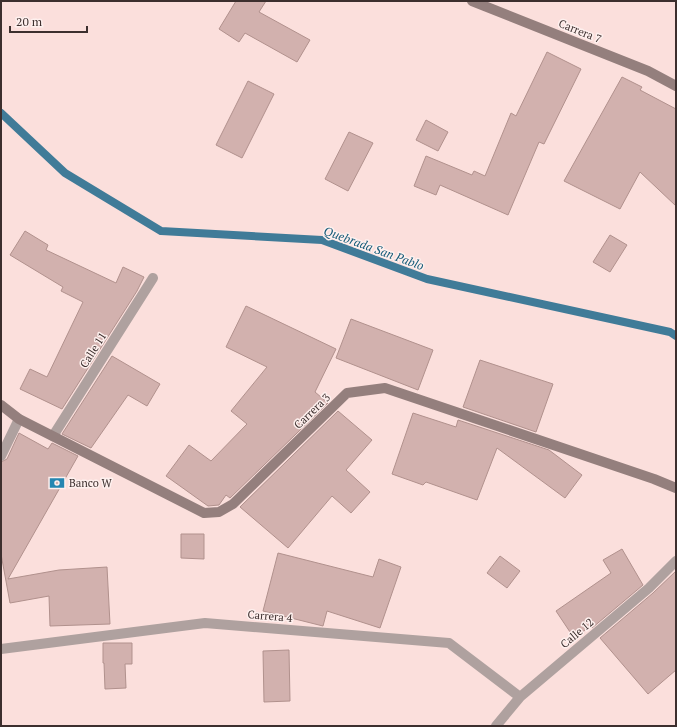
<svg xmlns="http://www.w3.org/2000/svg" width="677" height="727" font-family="'PT Serif',serif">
<rect width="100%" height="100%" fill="#fbdfdc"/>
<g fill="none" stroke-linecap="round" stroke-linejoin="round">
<path stroke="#407b98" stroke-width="8" d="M 1,113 L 65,173 L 161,231 L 322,240 L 427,279 L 670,332 L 676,336"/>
</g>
<path fill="#d2b1ae" stroke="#b1918d" d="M 236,1 L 266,1 L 259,12 L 310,40 L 297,62 L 245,33 L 239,42 L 219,29 Z
M 547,52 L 581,69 L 544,144 L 539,142 L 508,215 L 440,185 L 436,195 L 414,186 L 426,156 L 472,175 L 474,171 L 485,176 L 511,113 L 516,116 Z
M 622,77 L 642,87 L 640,90 L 676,109 L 676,206 L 640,172 L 620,209 L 564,181 Z
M 248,81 L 274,94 L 242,158 L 216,145 Z
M 426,120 L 448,132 L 438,151 L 416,140 Z
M 349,132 L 373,143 L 348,191 L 325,179 Z
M 25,231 L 48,245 L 46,250 L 116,283 L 123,267 L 144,277 L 137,291 L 62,409 L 20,389 L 30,369 L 47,377 L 83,302 L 61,291 L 63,287 L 10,255 Z
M 610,235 L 627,245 L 610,272 L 593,262 Z
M 246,306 L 336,349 L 315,392 L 328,403 L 230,498 L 226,495 L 219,505 L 208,506 L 166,476 L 189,445 L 211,461 L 247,424 L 231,411 L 267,367 L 226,347 Z
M 351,319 L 433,350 L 418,390 L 336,358 Z
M 112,356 L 160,384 L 147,406 L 128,395 L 91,448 L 62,434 Z
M 480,360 L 553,384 L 536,432 L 463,407 Z
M 338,411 L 372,440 L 346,470 L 370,492 L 351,513 L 332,496 L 288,548 L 240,507 Z
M 413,413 L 456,427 L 458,420 L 549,450 L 582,475 L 565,498 L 497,448 L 477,500 L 426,482 L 423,485 L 392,474 Z
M 19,433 L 48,449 L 52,443 L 78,456 L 8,579 L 59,570 L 107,567 L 110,624 L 50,626 L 49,596 L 10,603 L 1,554 L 1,462 L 7,459 Z
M 181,534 L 204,534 L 204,559 L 181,558 Z
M 622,549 L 643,585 L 592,628 L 591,626 L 574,638 L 556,611 L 611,573 L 603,560 Z
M 278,553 L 373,577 L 379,559 L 401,567 L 380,628 L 327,611 L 323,626 L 263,611 Z
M 500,556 L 520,571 L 507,588 L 487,573 Z
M 676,571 L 676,670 L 648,694 L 600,638 L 653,593 Z
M 103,643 L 132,643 L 132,664 L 125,664 L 126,688 L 105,689 L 104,663 L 103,663 Z
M 289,650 L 290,701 L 264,702 L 263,651 Z"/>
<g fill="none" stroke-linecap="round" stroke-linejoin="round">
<path stroke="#afa19f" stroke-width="10" d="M 53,436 L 153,278
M 1,456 L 19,419
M 1,649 L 205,623 L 449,643 L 520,697
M 496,726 L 520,697 L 649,588 L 676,561"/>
<path stroke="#947f7d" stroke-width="10" d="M 472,1 L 648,71 L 676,86
M 1,405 L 19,419 L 204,513 L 219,512 L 233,504 L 347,393 L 385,388 L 654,479 L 676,488"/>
</g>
<defs>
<g id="bank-bare" transform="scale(1.2)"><path d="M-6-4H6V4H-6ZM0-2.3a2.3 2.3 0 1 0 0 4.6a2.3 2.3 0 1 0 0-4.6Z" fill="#2586b1" stroke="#fef0ee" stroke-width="2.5" paint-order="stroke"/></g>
</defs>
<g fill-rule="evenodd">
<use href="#bank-bare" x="57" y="483"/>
</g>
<g text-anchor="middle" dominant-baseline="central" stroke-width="3" stroke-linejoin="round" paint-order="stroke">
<g font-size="11" fill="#3c2f2e" stroke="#fef0ee">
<text transform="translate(580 31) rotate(22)">Carrera 7</text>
<text transform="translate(93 350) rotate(-58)">Calle 11</text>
<text transform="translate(312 411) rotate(-44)">Carrera 3</text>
<text transform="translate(270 616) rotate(5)">Carrera 4</text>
<text transform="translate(577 633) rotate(-40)">Calle 12</text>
</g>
<g font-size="11" fill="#3c2f2e" stroke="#fef0ee" text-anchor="start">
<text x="69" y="483">Banco W</text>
</g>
<g font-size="12" font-style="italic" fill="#145a78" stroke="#fef0ee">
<text transform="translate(374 248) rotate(20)">Quebrada San Pablo</text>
</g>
</g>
<rect width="677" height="727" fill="none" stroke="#3c2f2e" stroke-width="4"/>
<path d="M10 26v6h77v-6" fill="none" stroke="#3c2f2e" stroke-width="2"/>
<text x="16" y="26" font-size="12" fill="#3c2f2e" stroke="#fef0ee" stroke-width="3" paint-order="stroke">20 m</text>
</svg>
